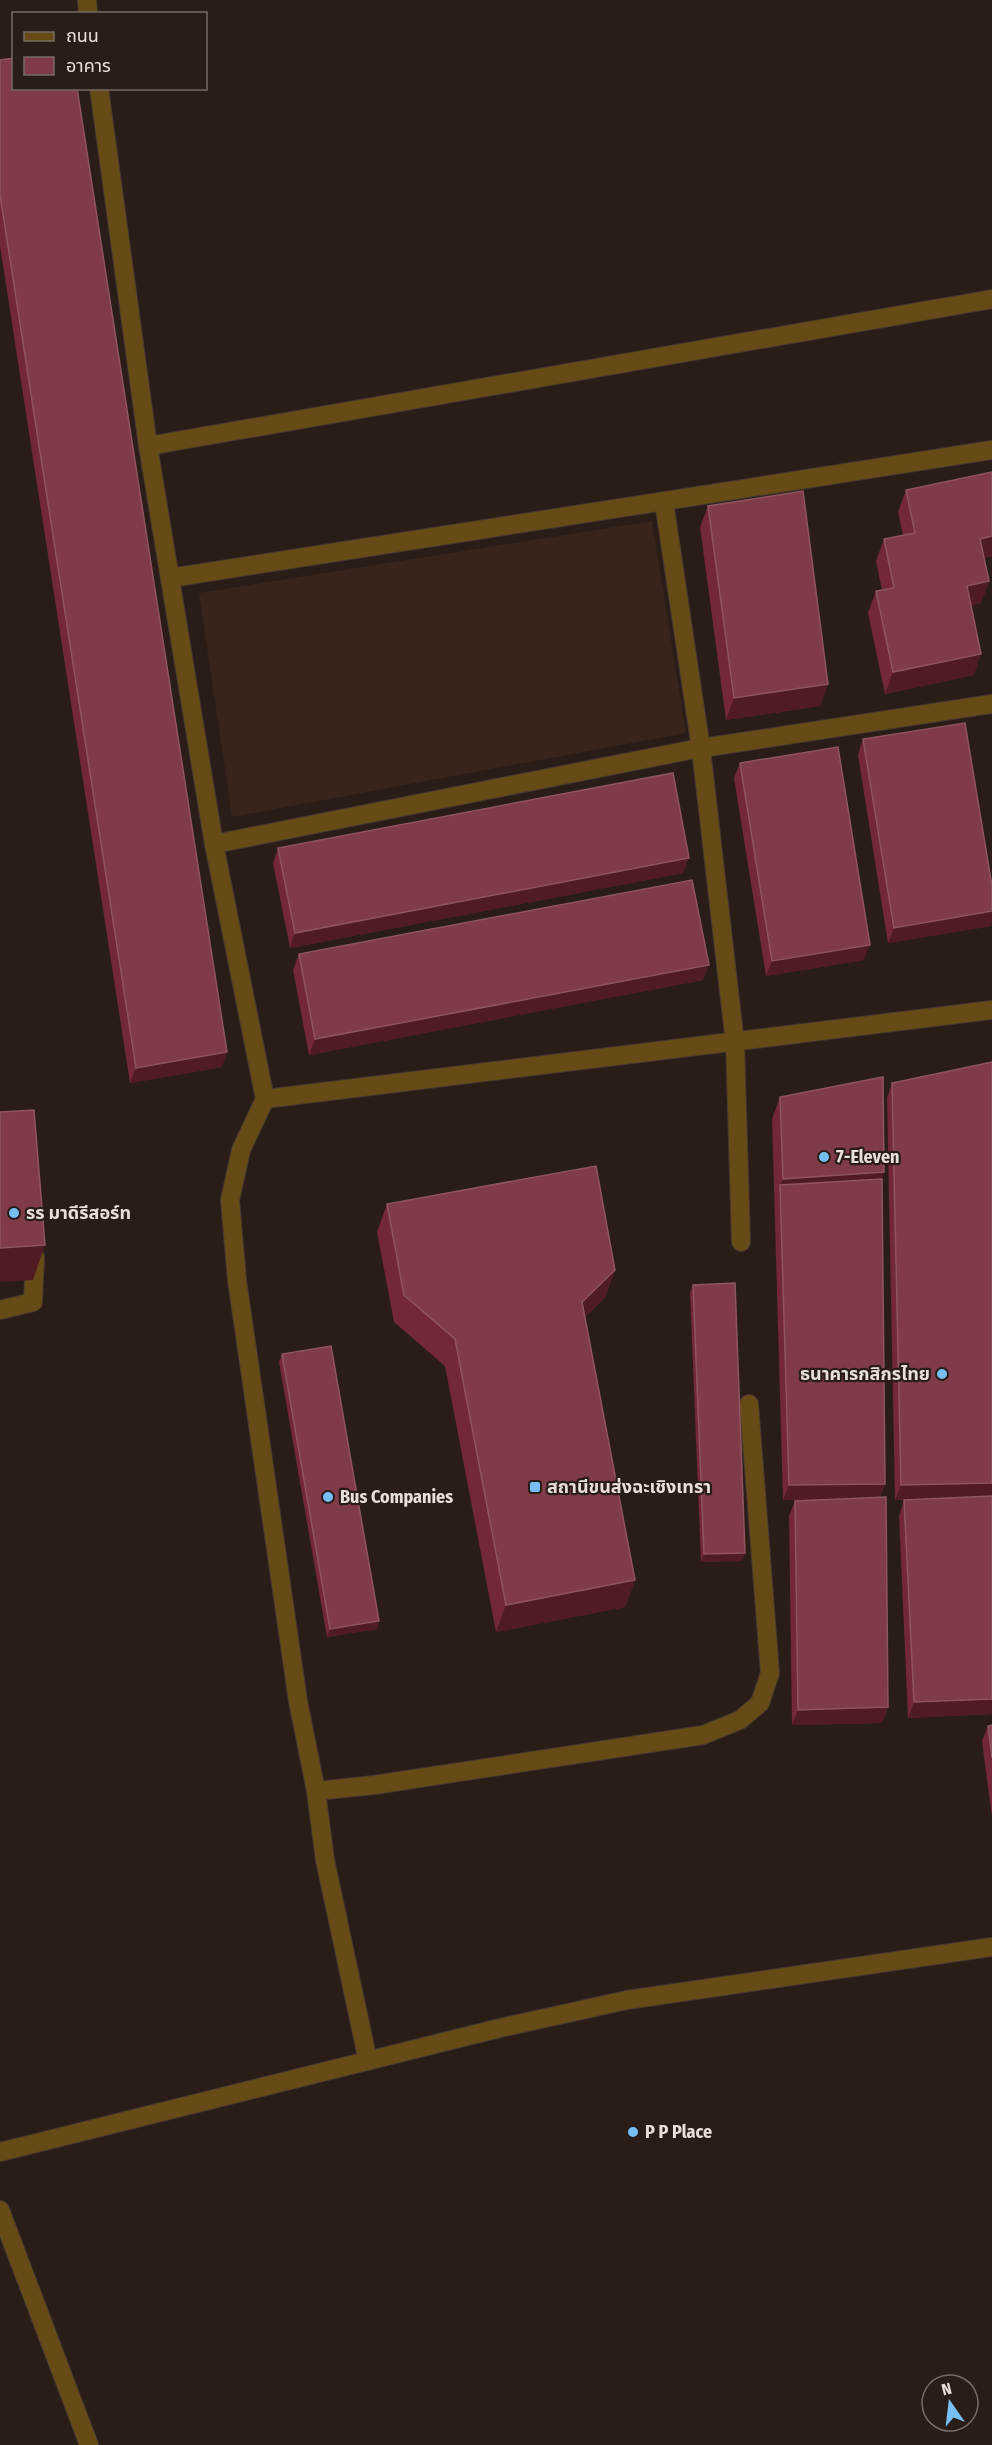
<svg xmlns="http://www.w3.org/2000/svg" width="992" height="2445" font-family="'Fira Sans Condensed','Noto Sans Thai',sans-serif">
<rect width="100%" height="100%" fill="#2a1d17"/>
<path fill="#37241b" d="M 652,521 L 686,733 L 232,817 L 199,593 Z"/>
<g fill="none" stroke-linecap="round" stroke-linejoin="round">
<g stroke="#453832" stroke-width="20">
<path id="service" d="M 148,446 L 992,299
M 664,502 L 701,749 L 735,1043 L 741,1242
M 214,844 L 695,749 L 992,704
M 265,1099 L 241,1150 L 230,1200 L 237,1280 L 298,1701 L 316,1791 L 374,1785 L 703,1735 L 740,1720 L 760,1703 L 770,1673 L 749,1404
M 0,1310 L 33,1302 L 35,1257
M 316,1791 L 325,1860 L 368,2061"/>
</g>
<g stroke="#453832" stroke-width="20">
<path id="minor" d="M 87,0 L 88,14
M 99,88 L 148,446 L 214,844 L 265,1099 L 992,1010
M 170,578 L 992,450
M 0,2152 L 500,2028 L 627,2000 L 992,1947
M 0,2210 L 89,2445"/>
</g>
<use href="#service" stroke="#664b16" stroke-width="18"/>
<use href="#minor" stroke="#664b16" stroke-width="18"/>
</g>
<path fill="#722835" d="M 0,60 L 222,1067 L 130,1083 L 0,246 Z
M 992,472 L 992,556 L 984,558 L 989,581 L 981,603 L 971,605 L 974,675 L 885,694 L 868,613 L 876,591 L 882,590 L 876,561 L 884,539 L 903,535 L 898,512 L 906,490 Z
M 708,506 L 828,684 L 820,706 L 726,720 L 700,527 Z
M 863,739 L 991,926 L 888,943 L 858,755 Z
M 740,763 L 864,960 L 766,976 L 734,778 Z
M 278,848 L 683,873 L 290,948 L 273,863 Z
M 299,954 L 703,980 L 309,1055 L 293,970 Z
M 892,1083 L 992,1088 L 992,1714 L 908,1718 L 899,1516 L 904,1500 L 923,1499 L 895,1500 L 887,1098 Z
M 780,1097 L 884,1172 L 882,1179 L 885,1484 L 880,1497 L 888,1707 L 882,1723 L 792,1725 L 789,1516 L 795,1501 L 819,1500 L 783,1500 L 772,1119 Z
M 387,1204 L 615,1270 L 605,1297 L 585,1317 L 635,1580 L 625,1607 L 496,1632 L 445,1366 L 394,1322 L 377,1232 Z
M 693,1285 L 745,1553 L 742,1561 L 701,1562 L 690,1293 Z
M 282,1354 L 379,1621 L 377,1629 L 327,1637 L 279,1362 Z
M 992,1725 L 992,1817 L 982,1741 L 988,1726 Z"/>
<path fill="#501b22" d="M 992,536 L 992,556 L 972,560 L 980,539 Z
M 989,581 L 981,603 L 959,608 L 967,586 Z
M 981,654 L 974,675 L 885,694 L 893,672 Z
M 828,684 L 820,706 L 726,720 L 734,698 Z
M 689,858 L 683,873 L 290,948 L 295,933 Z
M 992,911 L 992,922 L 991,926 L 888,943 L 894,928 Z
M 870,945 L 864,960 L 766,976 L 772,961 Z
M 709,965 L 703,980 L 309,1055 L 315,1039 Z
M 227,1052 L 222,1067 L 130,1083 L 136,1068 Z
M 884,1172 L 876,1194 L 780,1185 L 783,1179 Z
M 45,1245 L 33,1280 L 0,1282 L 0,1248 Z
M 615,1270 L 605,1297 L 572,1330 L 582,1302 Z
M 992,1483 L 992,1498 L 895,1500 L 901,1485 Z
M 885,1484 L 879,1499 L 783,1500 L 789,1485 Z
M 745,1553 L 742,1561 L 701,1562 L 704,1554 Z
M 635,1580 L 625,1607 L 496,1632 L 506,1605 Z
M 379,1621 L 377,1629 L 327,1637 L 330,1629 Z
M 992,1699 L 992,1714 L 908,1718 L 914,1702 Z
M 888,1707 L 882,1723 L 792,1725 L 798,1710 Z"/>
<path fill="#7f3b47" stroke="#8f555e" stroke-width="1.5" d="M 14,58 L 14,88 L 77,88 L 227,1052 L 136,1068 L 0,195 L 0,60 Z
M 992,472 L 992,536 L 980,539 L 989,581 L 967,586 L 981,654 L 893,672 L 876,591 L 894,588 L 884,539 L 915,533 L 906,490 Z
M 803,491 L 828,684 L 734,698 L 708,506 Z
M 965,723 L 992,886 L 992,911 L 894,928 L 863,739 Z
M 838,747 L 870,945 L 772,961 L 740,763 Z
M 673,773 L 689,858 L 295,933 L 278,848 Z
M 692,880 L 709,965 L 315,1039 L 299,954 Z
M 992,1062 L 992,1483 L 901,1485 L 892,1083 Z
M 883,1077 L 884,1172 L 783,1179 L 780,1097 Z
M 34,1110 L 45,1245 L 0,1248 L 0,1112 Z
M 596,1166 L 615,1270 L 582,1302 L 635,1580 L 506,1605 L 455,1339 L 404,1295 L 387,1204 Z
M 882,1179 L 885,1484 L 789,1485 L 780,1185 Z
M 735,1283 L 745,1553 L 704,1554 L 693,1285 Z
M 331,1346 L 379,1621 L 330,1629 L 282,1354 Z
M 992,1496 L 992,1699 L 914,1702 L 904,1500 Z
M 886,1497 L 888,1707 L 798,1710 L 795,1501 Z
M 992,1725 L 992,1758 L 988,1726 Z"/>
<g fill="#77bff7" stroke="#2a1d17" stroke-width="2">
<circle cx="824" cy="1157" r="6"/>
<circle cx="14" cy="1213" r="6"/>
<circle cx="942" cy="1374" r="6"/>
<rect x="529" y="1481" width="12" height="12" rx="3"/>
<circle cx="328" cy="1497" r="6"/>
<circle cx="633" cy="2132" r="6"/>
</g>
<g text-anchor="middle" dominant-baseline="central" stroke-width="4.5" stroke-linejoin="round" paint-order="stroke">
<g font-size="18" font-weight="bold" fill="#e8dfdb" stroke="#2a1d17" text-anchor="start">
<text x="836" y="1157">7-Eleven</text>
<text x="26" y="1213">รร มาดีรีสอร์ท</text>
<text x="930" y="1374" text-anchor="end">ธนาคารกสิกรไทย</text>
<text x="547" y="1487">สถานีขนส่งฉะเชิงเทรา</text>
<text x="340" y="1497">Bus Companies</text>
<text x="645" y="2132">P P Place</text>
</g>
</g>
<rect x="12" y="12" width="195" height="78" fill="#2a1d17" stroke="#766b65" stroke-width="1.5"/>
<rect x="24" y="32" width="30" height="9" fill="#664b16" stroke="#766b65" stroke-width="1.5"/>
<text x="66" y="42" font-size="18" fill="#e8dfdb">ถนน</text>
<rect x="24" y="57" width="30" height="18" fill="#7f3b47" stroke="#766b65" stroke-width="1.5"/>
<text x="66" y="72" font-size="18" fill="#e8dfdb">อาคาร</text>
<g transform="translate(950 2403) rotate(346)"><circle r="28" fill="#2a1d17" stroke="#766b65" stroke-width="1.5"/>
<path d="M0-4.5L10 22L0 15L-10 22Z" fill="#77bff7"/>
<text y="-9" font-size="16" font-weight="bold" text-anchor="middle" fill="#e8dfdb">N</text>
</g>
</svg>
